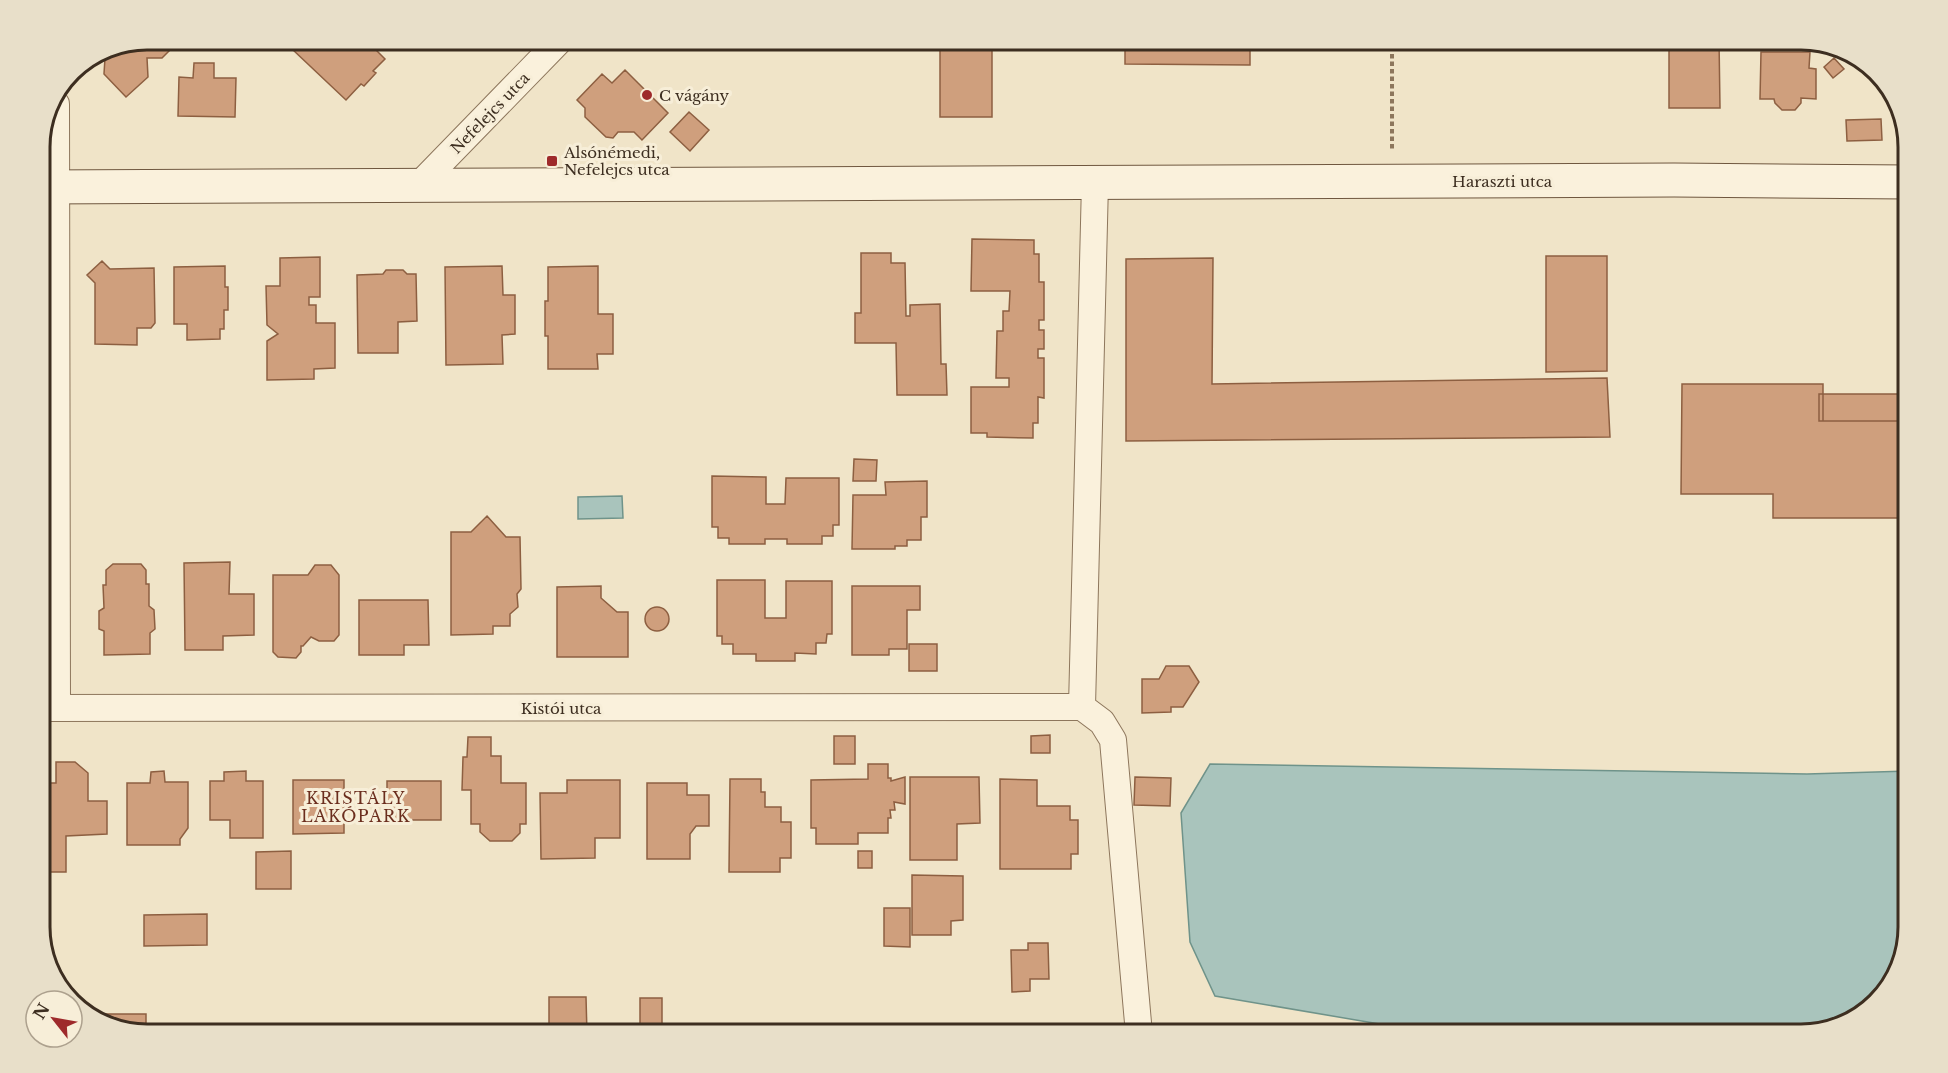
<svg xmlns="http://www.w3.org/2000/svg" width="1948" height="1073" font-family="'Libre Baskerville',serif">
<rect width="100%" height="100%" fill="#f0e4c8"/>
<path fill="#a9c4bc" stroke="#6f938a" stroke-width="1.5" d="M 622,496 L 623,518 L 578,519 L 578,497 Z
M 1210,764 L 1807,774 L 1909,771 L 1909,926 L 1895,980 L 1855,1019 L 1801,1034 L 1406,1034 L 1397,1027 L 1215,996 L 1190,942 L 1181,813 Z"/>
<path fill="#cf9f7d" stroke="#8d5f41" stroke-width="1.5" d="M 147,39 L 177,39 L 179,41 L 162,58 L 147,58 L 148,77 L 126,97 L 104,74 L 105,58 L 101,58 L 101,50 L 106,47 Z
M 302,39 L 365,39 L 385,59 L 373,71 L 376,73 L 364,86 L 361,84 L 346,100 L 292,49 Z
M 959,39 L 992,39 L 992,117 L 940,117 L 940,45 L 959,45 Z
M 1125,39 L 1250,39 L 1250,65 L 1125,64 Z
M 1669,39 L 1719,39 L 1720,108 L 1669,108 Z
M 1761,52 L 1810,52 L 1809,68 L 1816,69 L 1816,99 L 1801,98 L 1801,103 L 1795,110 L 1782,110 L 1775,103 L 1774,99 L 1760,99 Z
M 1834,58 L 1844,69 L 1833,78 L 1824,67 Z
M 194,63 L 214,63 L 214,78 L 236,78 L 235,117 L 178,116 L 179,77 L 193,78 Z
M 625,70 L 668,113 L 642,140 L 634,132 L 618,132 L 613,138 L 606,137 L 585,117 L 585,108 L 577,100 L 602,74 L 612,83 Z
M 689,112 L 709,130 L 690,151 L 670,132 Z
M 1881,119 L 1882,140 L 1847,141 L 1846,120 Z
M 972,239 L 1034,240 L 1034,254 L 1039,254 L 1039,282 L 1044,282 L 1044,320 L 1039,320 L 1039,330 L 1044,330 L 1044,349 L 1038,349 L 1038,358 L 1044,358 L 1044,398 L 1038,397 L 1038,423 L 1033,423 L 1033,438 L 987,437 L 987,433 L 971,433 L 971,387 L 1009,387 L 1009,378 L 996,378 L 997,331 L 1003,331 L 1003,311 L 1009,311 L 1010,291 L 971,291 Z
M 861,253 L 891,253 L 891,263 L 905,263 L 906,316 L 910,316 L 910,305 L 940,304 L 941,364 L 946,364 L 947,395 L 897,395 L 896,343 L 855,343 L 855,313 L 861,313 Z
M 1546,256 L 1607,256 L 1607,371 L 1546,372 Z
M 320,257 L 320,297 L 309,297 L 309,305 L 316,305 L 316,323 L 335,323 L 335,368 L 314,369 L 314,379 L 267,380 L 267,341 L 278,334 L 267,325 L 266,286 L 280,286 L 280,258 Z
M 1213,258 L 1212,384 L 1607,378 L 1610,437 L 1126,441 L 1126,259 Z
M 102,261 L 110,269 L 154,268 L 155,323 L 151,328 L 137,328 L 137,345 L 95,344 L 95,283 L 87,275 Z
M 225,266 L 225,287 L 228,287 L 228,310 L 224,310 L 224,329 L 220,329 L 220,339 L 187,340 L 187,324 L 174,324 L 174,267 Z
M 502,266 L 503,295 L 515,295 L 515,334 L 502,335 L 503,364 L 446,365 L 445,267 Z
M 598,266 L 598,314 L 613,314 L 613,354 L 597,354 L 598,369 L 548,369 L 548,336 L 545,336 L 545,301 L 548,301 L 548,267 Z
M 386,270 L 403,270 L 407,274 L 416,274 L 417,321 L 398,322 L 398,353 L 358,353 L 357,275 L 383,274 Z
M 1682,384 L 1823,384 L 1823,421 L 1909,421 L 1909,518 L 1773,518 L 1773,494 L 1681,494 Z
M 1819,394 L 1909,394 L 1909,421 L 1819,421 Z
M 854,459 L 877,460 L 876,481 L 853,481 Z
M 712,476 L 766,477 L 766,504 L 785,504 L 786,478 L 839,478 L 839,525 L 833,525 L 833,536 L 822,536 L 822,544 L 787,544 L 787,539 L 765,539 L 765,544 L 729,544 L 729,538 L 718,538 L 718,527 L 712,527 Z
M 927,481 L 927,517 L 921,517 L 921,540 L 907,540 L 907,546 L 895,546 L 895,549 L 852,549 L 853,495 L 886,495 L 885,482 Z
M 487,516 L 506,537 L 520,537 L 521,589 L 517,594 L 518,607 L 510,614 L 510,626 L 493,626 L 493,634 L 451,635 L 451,532 L 471,532 Z
M 230,562 L 229,594 L 254,594 L 254,635 L 223,636 L 223,650 L 185,650 L 184,563 Z
M 113,564 L 141,564 L 146,570 L 146,584 L 149,584 L 149,606 L 154,610 L 155,629 L 150,633 L 150,654 L 104,655 L 104,631 L 99,629 L 99,611 L 104,608 L 103,585 L 106,585 L 106,570 Z
M 315,565 L 331,565 L 339,575 L 339,635 L 334,641 L 319,641 L 311,637 L 303,646 L 301,646 L 301,652 L 296,658 L 278,657 L 273,652 L 273,575 L 308,575 Z
M 717,580 L 765,580 L 765,618 L 786,618 L 786,581 L 832,581 L 832,634 L 827,634 L 826,643 L 816,643 L 816,654 L 795,653 L 795,661 L 756,661 L 756,654 L 733,654 L 733,644 L 722,644 L 722,636 L 717,636 Z
M 601,586 L 601,598 L 617,612 L 628,612 L 628,657 L 557,657 L 557,587 Z
M 852,586 L 920,586 L 920,610 L 907,610 L 907,649 L 889,649 L 889,655 L 852,655 Z
M 359,600 L 428,600 L 429,645 L 404,645 L 404,655 L 359,655 Z
M645 619a12 12 0 1 1 24 0a12 12 0 1 1-24 0Z
M 909,644 L 937,644 L 937,671 L 909,671 Z
M 1166,666 L 1189,666 L 1199,682 L 1183,707 L 1171,707 L 1171,712 L 1142,713 L 1142,679 L 1159,679 Z
M 1050,735 L 1050,753 L 1031,753 L 1031,736 Z
M 834,736 L 855,736 L 855,764 L 834,764 Z
M 468,737 L 491,737 L 491,756 L 501,756 L 501,783 L 526,783 L 526,824 L 520,824 L 520,833 L 512,841 L 490,841 L 480,832 L 480,824 L 471,824 L 471,790 L 462,790 L 463,757 L 467,757 Z
M 56,762 L 75,762 L 88,773 L 88,801 L 107,801 L 107,834 L 66,836 L 66,872 L 39,872 L 39,783 L 56,783 Z
M 868,764 L 888,764 L 888,778 L 891,778 L 891,781 L 905,777 L 905,804 L 894,802 L 895,810 L 890,810 L 891,818 L 888,818 L 888,833 L 858,833 L 858,844 L 816,844 L 816,828 L 811,828 L 811,780 L 868,779 Z
M 164,771 L 165,782 L 188,782 L 188,828 L 180,839 L 180,845 L 127,845 L 127,783 L 150,783 L 151,772 Z
M 246,771 L 246,781 L 263,781 L 263,838 L 230,838 L 230,820 L 210,820 L 210,781 L 224,781 L 224,772 Z
M 910,777 L 979,777 L 980,823 L 957,824 L 957,860 L 910,860 Z
M 1135,777 L 1171,778 L 1170,806 L 1134,805 Z
M 730,779 L 761,779 L 761,792 L 765,792 L 765,807 L 781,807 L 781,822 L 791,822 L 791,858 L 780,858 L 780,872 L 729,872 Z
M 1000,779 L 1037,780 L 1037,806 L 1070,806 L 1070,820 L 1078,820 L 1078,854 L 1071,854 L 1071,869 L 1000,869 Z
M 293,780 L 344,780 L 344,833 L 293,834 Z
M 567,780 L 620,780 L 620,838 L 595,838 L 595,858 L 541,859 L 540,793 L 567,793 Z
M 387,781 L 441,781 L 441,820 L 387,820 Z
M 647,783 L 687,783 L 687,795 L 709,795 L 709,826 L 696,826 L 690,834 L 690,859 L 647,859 Z
M 291,851 L 291,889 L 256,889 L 256,852 Z
M 858,851 L 872,851 L 872,868 L 858,868 Z
M 912,875 L 963,876 L 963,920 L 951,921 L 951,935 L 912,935 Z
M 884,908 L 910,908 L 910,947 L 884,946 Z
M 207,914 L 207,945 L 144,946 L 144,915 Z
M 1028,943 L 1048,943 L 1049,979 L 1030,979 L 1030,991 L 1012,992 L 1011,950 L 1028,950 Z
M 549,997 L 586,997 L 587,1034 L 549,1034 Z
M 640,998 L 662,998 L 662,1034 L 640,1034 Z
M 104,1014 L 146,1014 L 146,1034 L 104,1023 Z"/>
<g fill="none" stroke-linecap="round" stroke-linejoin="round">
<g stroke="#8d765c" stroke-width="28">
<path id="street" d="M 56,104 L 57,708
M 418,186 L 561,39
M 1082,707 L 1095,183
M 1082,707 L 1102,722 L 1113,740 L 1139,1034
M 39,708 L 1082,707"/>
</g>
<g stroke="#6f573f" stroke-width="35">
<path id="secondary" d="M 39,187 L 1674,180 L 1909,182"/>
</g>
<path stroke="#8d765c" stroke-width="4" stroke-dasharray="4.5 3" stroke-linecap="butt" d="M 1392,39 L 1392,149"/>
<use href="#street" stroke="#faf1dc" stroke-width="26"/>
<use href="#secondary" stroke="#faf1dc" stroke-width="33"/>
</g>
<g fill="#9e2a2b" stroke="#f7eed8" stroke-width="2">
<circle cx="647" cy="95" r="6"/>
<rect x="546" y="155" width="12" height="12" rx="3"/>
</g>
<g text-anchor="middle" dominant-baseline="central" stroke-width="6" stroke-linejoin="round" paint-order="stroke">
<g font-size="15" fill="#3d2e20" stroke="#f7eed8" text-anchor="start">
<text x="659" y="95">C vágány</text>
<text x="564" y="152">Alsónémedi,<tspan x="564" dy="17">Nefelejcs utca</tspan></text>
</g>
<g font-size="15" fill="#3d2e20" stroke="#f7eed8">
<text transform="translate(490 113) rotate(-46)">Nefelejcs utca</text>
<text x="1502" y="181">Haraszti utca</text>
<text x="561" y="708">Kistói utca</text>
</g>
<g font-size="16" letter-spacing="1.5" fill="#6b2e1e" stroke="#f7eed8">
<text x="356" y="798">KRISTÁLY<tspan x="356" dy="18">LAKÓPARK</tspan></text>
</g>
</g>
<path d="M0 0H1948V1073H0ZM147 50H1801A97 97 0 0 1 1898 147V927A97 97 0 0 1 1801 1024H147A97 97 0 0 1 50 927V147A97 97 0 0 1 147 50Z" fill="#e8dfc9" fill-rule="evenodd"/>
<path fill="none" stroke="#3d2e20" stroke-width="3" d="M147 50H1801A97 97 0 0 1 1898 147V927A97 97 0 0 1 1801 1024H147A97 97 0 0 1 50 927V147A97 97 0 0 1 147 50Z"/>
<g transform="translate(54 1019) rotate(301)"><circle r="28" fill="#f7eed8" stroke="#ada18e" stroke-width="1.5"/>
<path d="M0-4.5L10 22L0 15L-10 22Z" fill="#9e2a2b"/>
<text y="-9" font-size="16" font-weight="bold" text-anchor="middle" fill="#3d2e20">N</text>
</g>
</svg>
